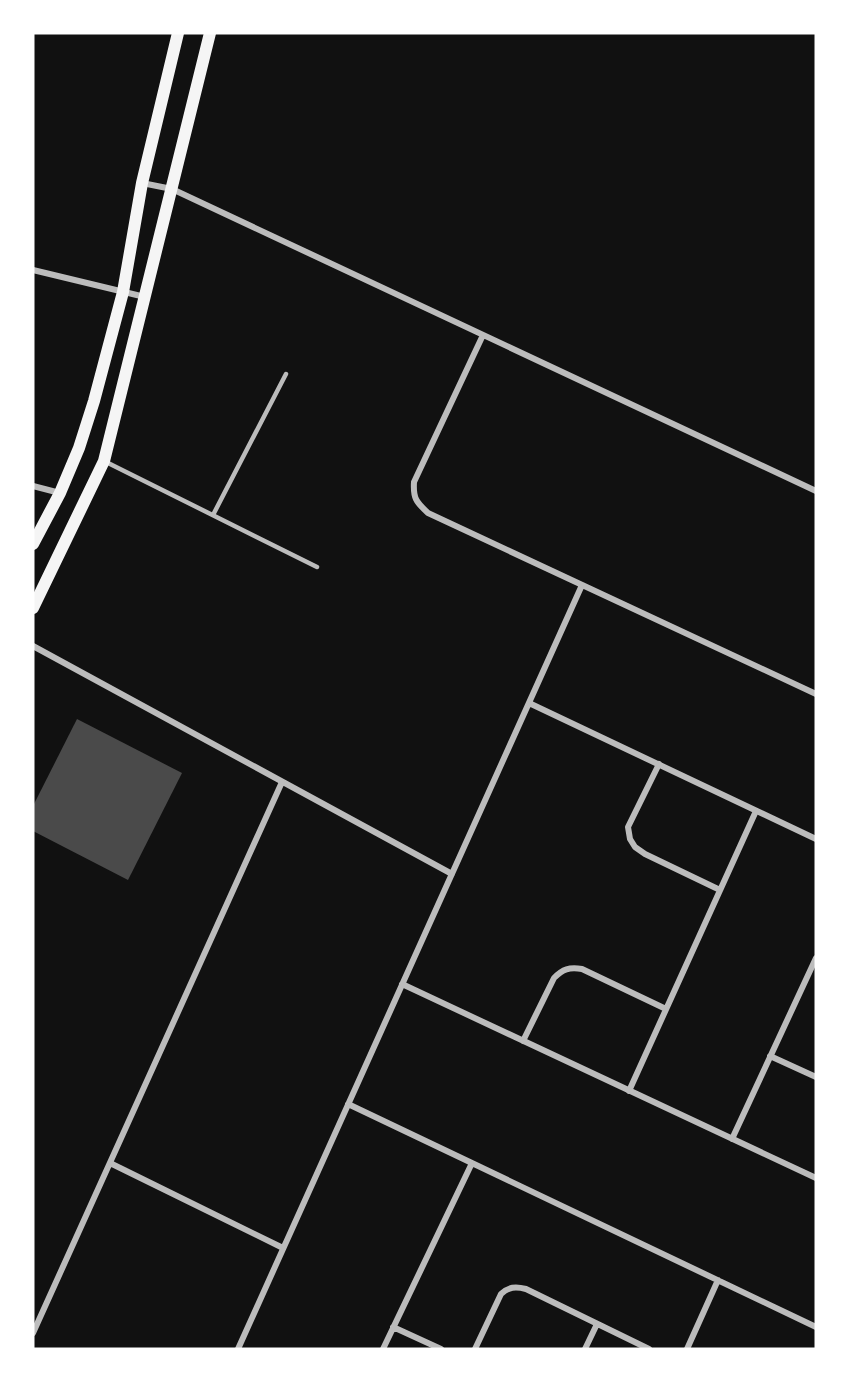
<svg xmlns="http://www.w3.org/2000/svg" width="849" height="1382" font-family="Helvetica,sans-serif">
<rect width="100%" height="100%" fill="#111"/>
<path fill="#4a4a4a" d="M 77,719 L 182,773 L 128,880 L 33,831 L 33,806 Z"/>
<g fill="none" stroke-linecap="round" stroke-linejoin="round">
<path stroke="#bcbcbc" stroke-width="4.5" d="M 104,461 L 317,567
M 213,515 L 286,374"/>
<path stroke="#bcbcbc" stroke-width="6" d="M 142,183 L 172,189 L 816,491
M 33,270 L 145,297
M 483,335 L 414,482 C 413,498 416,502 428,513 L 816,694
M 33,486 L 60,493
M 33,646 L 452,874
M 529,703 L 816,839
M 659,764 L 628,827 L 630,839 L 635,847 L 645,854 L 720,890
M 402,984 L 816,1178
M 523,1041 L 554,978 C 563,969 569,967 582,969 L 666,1009
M 770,1056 L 816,1077
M 629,1091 L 756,811
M 348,1104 L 816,1327
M 732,1139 L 816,958
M 110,1163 L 283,1248
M 393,1327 L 441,1349
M 33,1333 L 282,782
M 238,1349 L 582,585
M 383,1349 L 472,1163
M 475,1349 L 501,1294 C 509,1287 515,1286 526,1289 L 649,1349
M 585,1349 L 597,1324
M 687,1349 L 718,1280"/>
<path stroke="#f5f5f5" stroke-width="12" d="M 33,544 L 60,493 L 79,448 L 94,401 L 123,292 L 142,183 L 178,33
M 33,608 L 104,461 L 210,33"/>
</g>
<rect width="849" height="1382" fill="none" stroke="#ffffff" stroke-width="69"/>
</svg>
